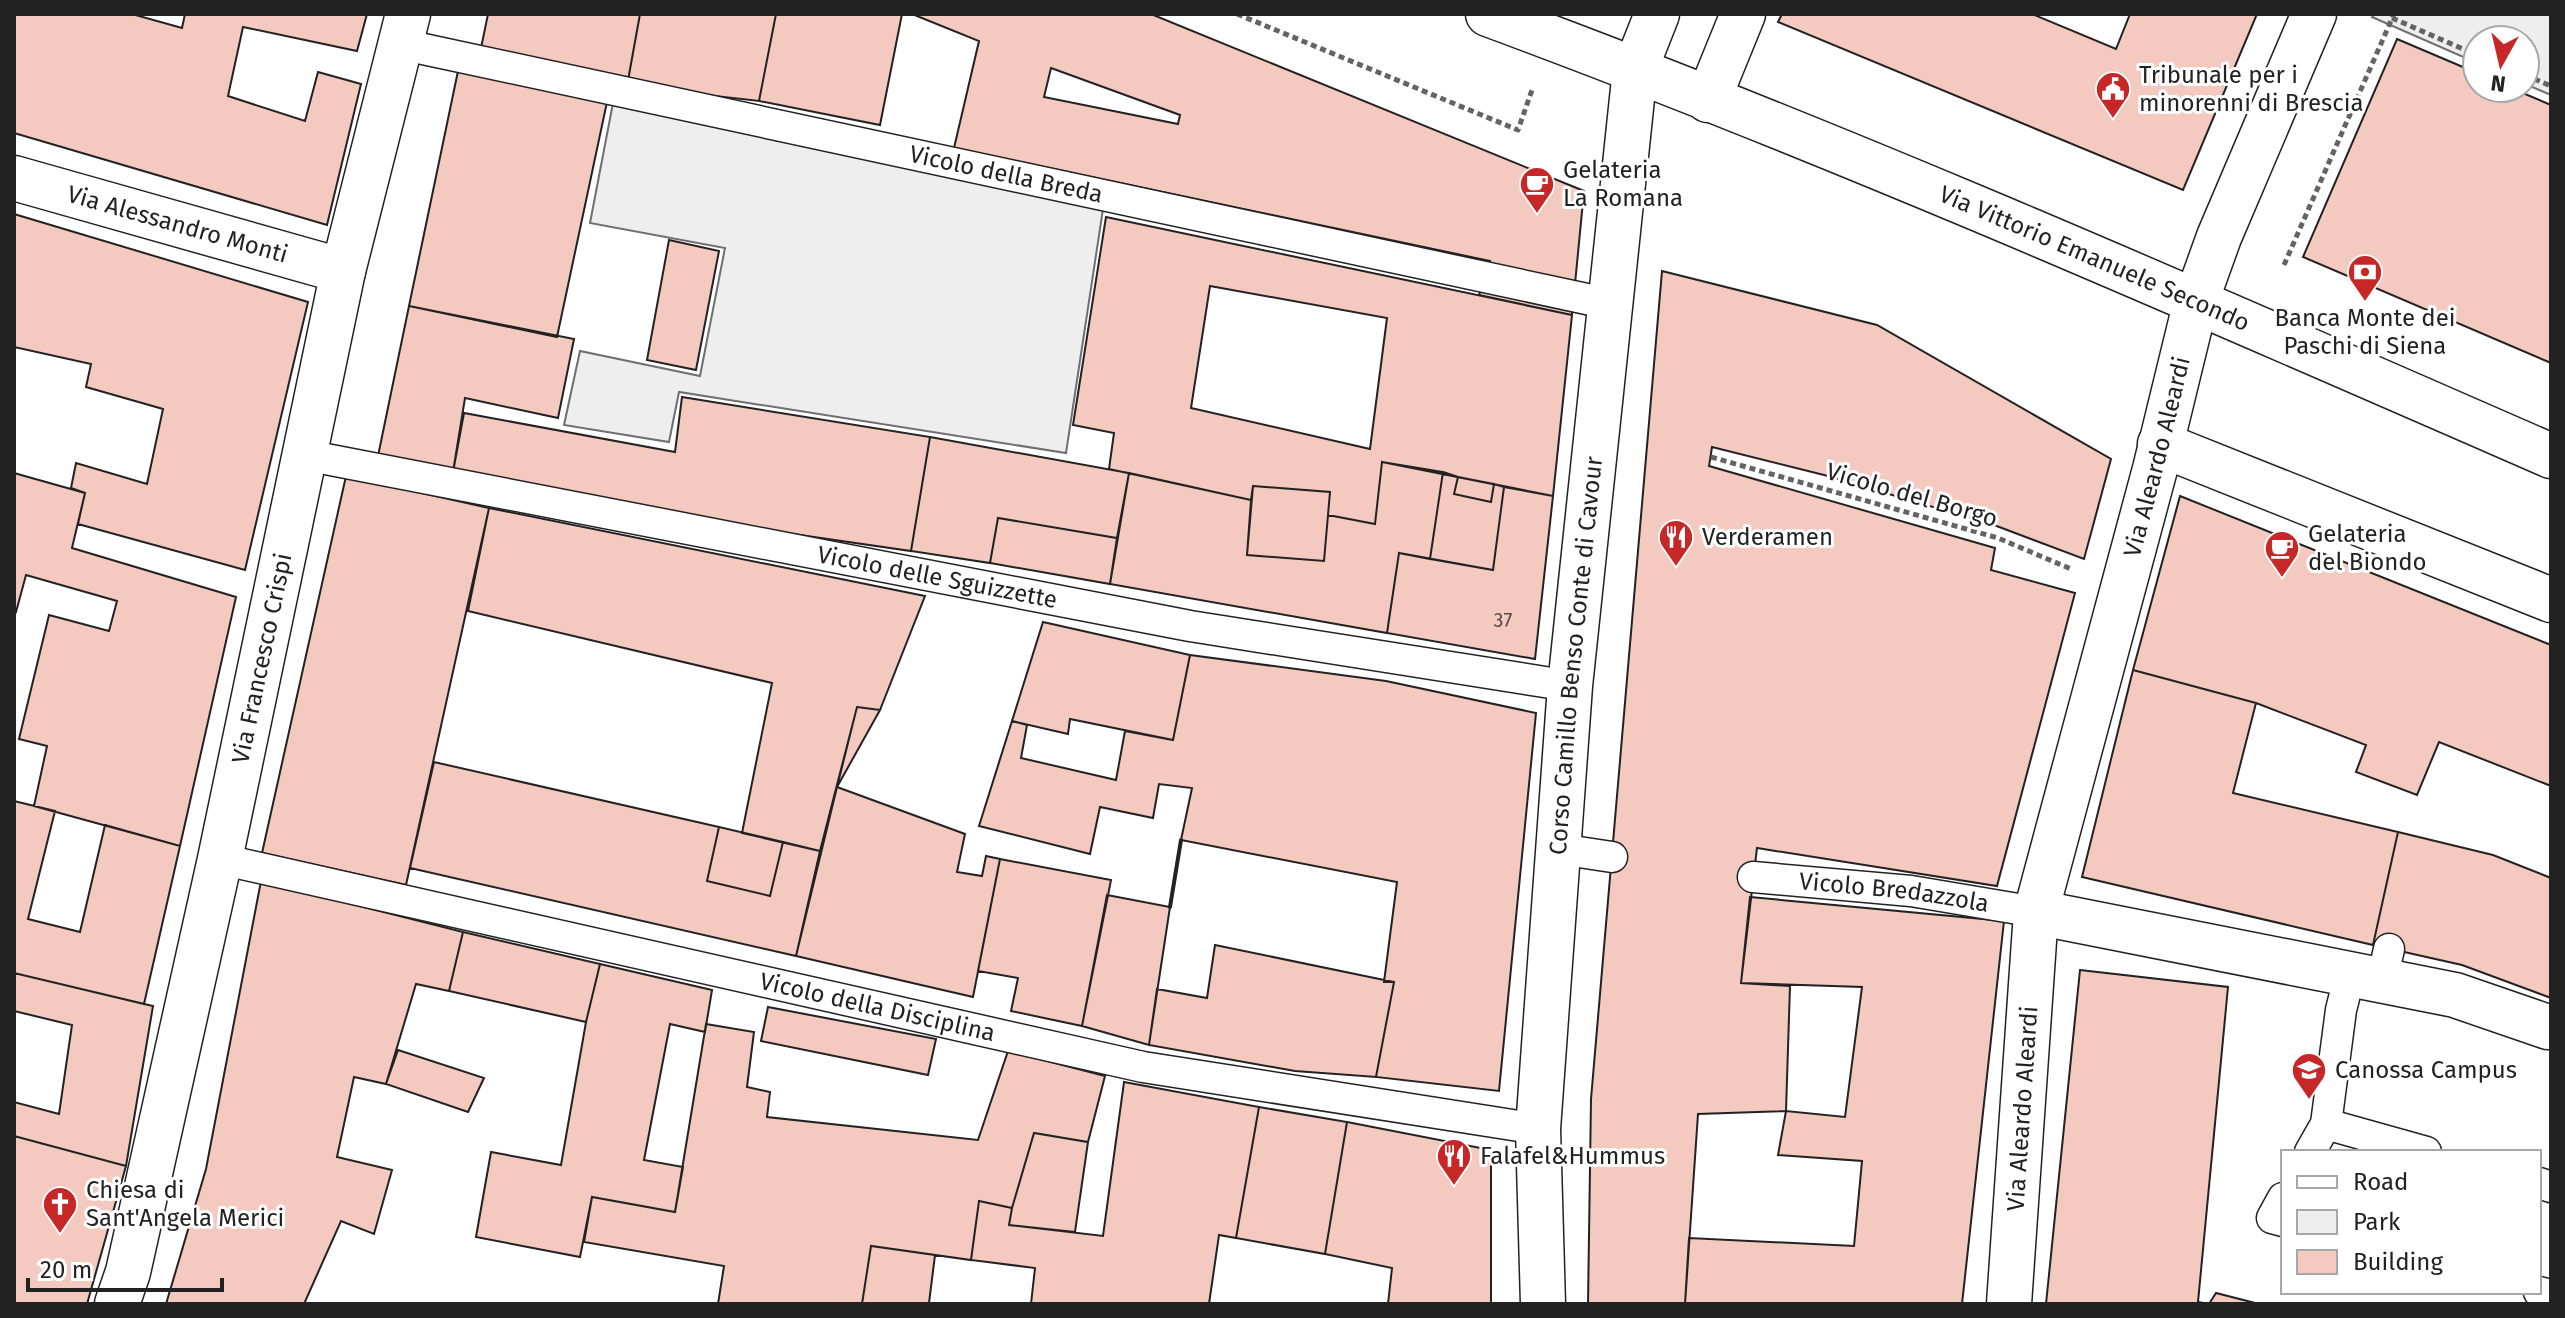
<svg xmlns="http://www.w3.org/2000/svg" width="2565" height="1318" font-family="'Fira Sans',sans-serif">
<rect width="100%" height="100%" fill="#fff"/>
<path fill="#eee" stroke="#6f6f6f" stroke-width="2" d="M 2374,14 L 2551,14 L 2551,95 L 2525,84 L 2525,40 L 2477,40 L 2477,63 L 2372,17 Z
M 613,103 L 1103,209 L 1066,453 L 679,392 L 669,442 L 564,425 L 580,351 L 700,376 L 725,248 L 590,223 Z"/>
<path fill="#f3c9c0" stroke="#222" stroke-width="2" fill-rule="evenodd" d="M 14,14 L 132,14 L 182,28 L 185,14 L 367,14 L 357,51 L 243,27 L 228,96 L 305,121 L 318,72 L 361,84 L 327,225 L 14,133 Z
M 488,14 L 640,14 L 627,86 L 480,53 Z
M 640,14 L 776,14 L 759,101 L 627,86 Z
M 776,14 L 902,14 L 880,125 L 759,101 Z
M 912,14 L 1151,14 L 1584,191 L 1572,315 L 1479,295 L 1490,261 L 954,148 L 979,41 ZM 1051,68 L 1180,115 L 1178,124 L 1044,97 Z
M 1782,14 L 2032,14 L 2116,49 L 2130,14 L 2257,14 L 2183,190 L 1778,22 Z
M 2397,39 L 2477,73 L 2477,88 L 2511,88 L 2551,105 L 2551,363 L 2303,257 Z
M 458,71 L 607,102 L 557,337 L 409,306 Z
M 14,214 L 308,302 L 245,570 L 78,524 L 85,493 L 71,488 L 76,463 L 147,484 L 163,409 L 86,387 L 91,364 L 14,347 Z
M 1106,217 L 1572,315 L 1553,496 L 1382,462 L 1375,524 L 1328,515 L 1330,492 L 1253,486 L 1251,500 L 1109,469 L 1114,433 L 1073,425 ZM 1210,286 L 1387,318 L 1370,449 L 1191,408 Z
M 669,240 L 719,251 L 696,370 L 647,360 Z
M 1662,271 L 1877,325 L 2111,459 L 2084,559 L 1994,525 L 1828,476 L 1712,447 L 1709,466 L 1995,548 L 1991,570 L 2075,593 L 1997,886 L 1757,848 L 1741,983 L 1790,986 L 1786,1111 L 1698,1114 L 1685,1304 L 1588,1304 L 1591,1099 Z
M 409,306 L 574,339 L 558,418 L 465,398 L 453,472 L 378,456 Z
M 682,397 L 930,437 L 911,551 L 675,517 L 453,472 L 464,413 L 675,452 Z
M 930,437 L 1129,473 L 1117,538 L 998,518 L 990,563 L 911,551 Z
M 1382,462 L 1443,472 L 1430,559 L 1399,553 L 1387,633 L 1110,584 L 1129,473 L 1251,500 L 1247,555 L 1324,561 L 1328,515 L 1375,524 Z
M 1443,472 L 1458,477 L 1454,494 L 1491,502 L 1494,484 L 1504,487 L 1493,570 L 1430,559 Z
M 14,473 L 85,493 L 72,548 L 236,597 L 180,846 L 34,806 L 47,746 L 19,739 L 49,615 L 109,631 L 117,601 L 26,575 L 16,612 L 14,611 Z
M 346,476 L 489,508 L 406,885 L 262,853 Z
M 1458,477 L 1494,484 L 1491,502 L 1454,494 Z
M 1253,486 L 1330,492 L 1324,561 L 1247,555 Z
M 1504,487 L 1553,496 L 1535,659 L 1387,633 L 1399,553 L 1493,570 Z
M 2180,496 L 2551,645 L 2551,786 L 2439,742 L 2417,795 L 2356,772 L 2366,745 L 2256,703 L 2133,670 Z
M 489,508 L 925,596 L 880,710 L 857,707 L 820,851 L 742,833 L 772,683 L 468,611 Z
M 998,518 L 1117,538 L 1110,584 L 990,563 Z
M 1043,622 L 1190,655 L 1173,740 L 1070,719 L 1068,734 L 1012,721 Z
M 1190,655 L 1386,681 L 1536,713 L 1499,1091 L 1376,1077 L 1394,982 L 1384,982 L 1397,882 L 1181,840 L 1192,788 L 1159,784 L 1153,818 L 1100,807 L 1090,854 L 979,826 L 1012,721 L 1027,725 L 1021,758 L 1116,780 L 1125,731 L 1173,740 Z
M 2133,670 L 2256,703 L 2233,793 L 2398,832 L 2373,945 L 2082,877 Z
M 857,707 L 880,710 L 837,787 Z
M 434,762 L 719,827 L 707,881 L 770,896 L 783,842 L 820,851 L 796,956 L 410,868 Z
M 837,787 L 965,834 L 957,872 L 982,876 L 986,856 L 1000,859 L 973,997 L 796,956 Z
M 14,801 L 55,811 L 28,919 L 80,932 L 105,825 L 180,846 L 144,1004 L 14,973 Z
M 719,827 L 783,842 L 770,896 L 707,881 Z
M 2398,832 L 2493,855 L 2551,878 L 2551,998 L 2462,965 L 2373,945 Z
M 1000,859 L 1111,880 L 1082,1026 L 1011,1011 L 1018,978 L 978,971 Z
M 261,881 L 463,932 L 449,991 L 416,984 L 386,1084 L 354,1077 L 337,1157 L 392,1170 L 374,1234 L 341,1221 L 304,1304 L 166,1304 L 206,1169 Z
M 1107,895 L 1170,907 L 1149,1045 L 1082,1026 Z
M 1750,897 L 2004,921 L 1962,1304 L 1685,1304 L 1689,1238 L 1854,1246 L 1862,1161 L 1778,1155 L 1786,1111 L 1845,1117 L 1862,987 L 1741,983 Z
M 463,932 L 600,964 L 586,1022 L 449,991 Z
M 1215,945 L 1394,982 L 1376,1077 L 1295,1071 L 1149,1045 L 1157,989 L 1207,998 Z
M 600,964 L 712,990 L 705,1032 L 670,1024 L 644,1160 L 683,1167 L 675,1212 L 592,1197 L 580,1257 L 476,1237 L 491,1152 L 561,1165 L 586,1022 Z
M 2080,970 L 2228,987 L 2198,1302 L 2209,1304 L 2216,1293 L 2259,1304 L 2046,1304 Z
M 14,973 L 153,1006 L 126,1166 L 14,1136 L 14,1102 L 59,1114 L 72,1025 L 14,1011 Z
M 768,1007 L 936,1039 L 928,1075 L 761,1041 Z
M 706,1024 L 754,1032 L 747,1087 L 770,1092 L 767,1117 L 978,1140 L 1008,1051 L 1105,1076 L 1088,1142 L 1034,1133 L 1012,1208 L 979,1201 L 971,1260 L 871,1246 L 862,1304 L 718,1304 L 724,1266 L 584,1242 L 592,1197 L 675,1212 Z
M 398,1050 L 484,1078 L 468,1112 L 386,1084 Z
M 1124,1082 L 1259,1107 L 1236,1238 L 1219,1235 L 1209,1304 L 1031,1304 L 1035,1268 L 971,1260 L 979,1201 L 1012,1208 L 1009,1225 L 1103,1236 Z
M 1259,1107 L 1347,1122 L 1325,1254 L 1236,1238 Z
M 1347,1122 L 1491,1150 L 1491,1304 L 1388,1304 L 1392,1268 L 1325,1254 Z
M 1034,1133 L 1088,1142 L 1075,1232 L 1009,1225 L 1012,1208 Z
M 14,1136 L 126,1166 L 87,1304 L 14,1304 Z
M 871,1246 L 935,1255 L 929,1303 L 937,1304 L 862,1304 Z"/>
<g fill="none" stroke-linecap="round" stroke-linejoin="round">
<g stroke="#222" stroke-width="33">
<g id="service">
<path id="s1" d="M 400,44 L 1610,304"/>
<path id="s2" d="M 305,455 L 1190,626 L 1570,686"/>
<path d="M 1559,849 L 1612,857"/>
<path id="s3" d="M 220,859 L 1143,1067 L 1538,1129"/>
<path id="s4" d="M 1753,877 L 1911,891 L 2036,912"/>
<path d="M 2382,980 L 2389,949"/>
<path d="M 2326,1124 L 2426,1152"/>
<path d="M 2310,1152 L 2326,1124 L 2341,1010 L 2350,974"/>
<path d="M 2539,1183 L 2551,1187"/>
<path d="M 2283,1198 L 2272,1218 L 2283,1221"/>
<path d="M 2539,1292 L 2551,1295"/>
</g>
</g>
<g stroke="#222" stroke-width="47">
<g id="minor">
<path d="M 1708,100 L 1743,14"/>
<path id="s5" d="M 14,178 L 343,271"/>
<path d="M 2160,444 L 2551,600"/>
<path d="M 2036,912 L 2455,995 L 2548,1027"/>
<path id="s6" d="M 117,1304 L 128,1272 L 220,859 L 343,271 L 408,14"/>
<path id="s7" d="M 1543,1304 L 1538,1129 L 1570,686 L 1635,70 L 1657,14"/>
<path id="s8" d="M 2009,1304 L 2036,912 L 2155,469 L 2196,301 L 2219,237 L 2314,14"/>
</g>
</g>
<g stroke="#222" stroke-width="47">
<g id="secondary">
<path id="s9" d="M 1488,14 C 1848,147 2200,303 2551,456"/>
</g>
</g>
<path stroke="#646464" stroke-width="5" stroke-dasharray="6 4" stroke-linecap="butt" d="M 1237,14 L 1518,130 L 1532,90
M 2392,18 L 2477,55
M 2525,75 L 2551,86
M 2284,265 L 2394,14
M 1711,457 L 1998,538 L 2071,569"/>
<use href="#service" stroke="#fff" stroke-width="30"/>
<use href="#minor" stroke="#fff" stroke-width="44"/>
<use href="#secondary" stroke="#fff" stroke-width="44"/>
<path stroke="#222" stroke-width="4" d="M 1170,907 L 1181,840"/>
</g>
<defs>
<g id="civic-pin" transform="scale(1.8)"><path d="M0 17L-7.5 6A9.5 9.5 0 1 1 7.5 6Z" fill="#c62828" stroke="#fff"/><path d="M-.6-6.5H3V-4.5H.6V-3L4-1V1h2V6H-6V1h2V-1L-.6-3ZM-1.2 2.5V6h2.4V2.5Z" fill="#fff"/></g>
<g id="cafe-pin" transform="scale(1.8)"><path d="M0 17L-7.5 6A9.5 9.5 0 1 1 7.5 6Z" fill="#c62828" stroke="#fff"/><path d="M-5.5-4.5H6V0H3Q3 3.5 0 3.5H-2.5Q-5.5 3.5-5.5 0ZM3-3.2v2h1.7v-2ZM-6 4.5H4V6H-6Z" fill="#fff"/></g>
<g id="bank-pin" transform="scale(1.8)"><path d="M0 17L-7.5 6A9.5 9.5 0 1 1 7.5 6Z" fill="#c62828" stroke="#fff"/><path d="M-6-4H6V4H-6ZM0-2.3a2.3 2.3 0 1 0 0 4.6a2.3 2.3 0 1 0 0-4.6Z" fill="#fff"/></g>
<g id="restaurant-pin" transform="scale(1.8)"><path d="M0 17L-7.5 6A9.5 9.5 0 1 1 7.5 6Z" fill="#c62828" stroke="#fff"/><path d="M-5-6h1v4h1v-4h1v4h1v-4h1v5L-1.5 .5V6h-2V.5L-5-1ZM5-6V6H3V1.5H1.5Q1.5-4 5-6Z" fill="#fff"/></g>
<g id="school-pin" transform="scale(1.8)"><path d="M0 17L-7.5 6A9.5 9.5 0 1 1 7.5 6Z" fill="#c62828" stroke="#fff"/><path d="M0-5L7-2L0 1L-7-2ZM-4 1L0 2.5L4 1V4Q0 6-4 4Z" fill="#fff"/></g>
<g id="church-pin" transform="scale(1.8)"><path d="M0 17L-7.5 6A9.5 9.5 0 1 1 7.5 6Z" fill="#c62828" stroke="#fff"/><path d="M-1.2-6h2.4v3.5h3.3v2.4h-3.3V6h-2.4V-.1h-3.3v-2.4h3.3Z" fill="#fff"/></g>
</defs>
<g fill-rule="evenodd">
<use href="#civic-pin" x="2113" y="89"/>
<use href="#cafe-pin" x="1537" y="184"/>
<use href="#bank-pin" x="2365" y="272"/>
<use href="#restaurant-pin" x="1676" y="537"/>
<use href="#cafe-pin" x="2282" y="548"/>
<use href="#school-pin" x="2309" y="1070"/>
<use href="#restaurant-pin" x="1454" y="1156"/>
<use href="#church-pin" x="60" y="1204"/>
</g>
<g text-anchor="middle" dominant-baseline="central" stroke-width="6" stroke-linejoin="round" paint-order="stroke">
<g font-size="20" fill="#564c4a">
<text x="1503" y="620">37</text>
</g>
<g font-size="24" fill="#222" stroke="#fff" text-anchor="start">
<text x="2139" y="75">Tribunale per i<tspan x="2139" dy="28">minorenni di Brescia</tspan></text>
<text x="1563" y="170">Gelateria<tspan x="1563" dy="28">La Romana</tspan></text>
<text x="2365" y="318" text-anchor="middle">Banca Monte dei<tspan x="2365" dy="28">Paschi di Siena</tspan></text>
<text x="2308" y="534">Gelateria<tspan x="2308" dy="28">del Biondo</tspan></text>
<text x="1702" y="537">Verderamen</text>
<text x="2335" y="1070">Canossa Campus</text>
<text x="1480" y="1156">Falafel&amp;Hummus</text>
<text x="86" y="1190">Chiesa di<tspan x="86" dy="28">Sant'Angela Merici</tspan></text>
</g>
<g font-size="24" fill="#222" stroke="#fff">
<text stroke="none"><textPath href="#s1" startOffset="620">Vicolo della Breda</textPath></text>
<text stroke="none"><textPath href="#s5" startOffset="170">Via Alessandro Monti</textPath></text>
<text stroke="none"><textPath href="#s9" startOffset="654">Via Vittorio Emanuele Secondo</textPath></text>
<text stroke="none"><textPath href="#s8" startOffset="864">Via Aleardo Aleardi</textPath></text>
<text transform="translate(1912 495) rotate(16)">Vicolo del Borgo</text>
<text stroke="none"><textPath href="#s2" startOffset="644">Vicolo delle Sguizzette</textPath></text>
<text stroke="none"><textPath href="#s7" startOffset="650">Corso Camillo Benso Conte di Cavour</textPath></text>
<text stroke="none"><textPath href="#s6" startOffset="662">Via Francesco Crispi</textPath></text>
<text stroke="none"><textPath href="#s4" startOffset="142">Vicolo Bredazzola</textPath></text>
<text stroke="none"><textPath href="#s3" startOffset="674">Vicolo della Disciplina</textPath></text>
<text stroke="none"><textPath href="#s8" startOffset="196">Via Aleardo Aleardi</textPath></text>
</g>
</g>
<rect width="2565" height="1318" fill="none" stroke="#222222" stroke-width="32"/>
<rect x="2281" y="1150" width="260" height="144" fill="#ffffff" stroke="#a7a7a7" stroke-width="2"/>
<rect x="2297" y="1176" width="40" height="12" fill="#ffffff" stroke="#a7a7a7" stroke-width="2"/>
<text x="2353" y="1190" font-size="24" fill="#222222">Road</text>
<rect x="2297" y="1210" width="40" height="24" fill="#eeeeee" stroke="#a7a7a7" stroke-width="2"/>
<text x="2353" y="1230" font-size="24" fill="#222222">Park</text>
<rect x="2297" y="1250" width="40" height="24" fill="#f3c9c0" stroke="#a7a7a7" stroke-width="2"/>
<text x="2353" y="1270" font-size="24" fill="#222222">Building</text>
<g transform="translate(2501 64) rotate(188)"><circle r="38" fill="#ffffff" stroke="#a7a7a7" stroke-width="2"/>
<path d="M0-6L14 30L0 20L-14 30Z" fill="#c62828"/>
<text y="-12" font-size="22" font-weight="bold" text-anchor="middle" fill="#222222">N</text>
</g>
<path d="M28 1278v12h194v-12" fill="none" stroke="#222222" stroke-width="4"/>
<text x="40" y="1278" font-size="24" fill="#222222" stroke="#ffffff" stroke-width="6" paint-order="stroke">20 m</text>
</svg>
